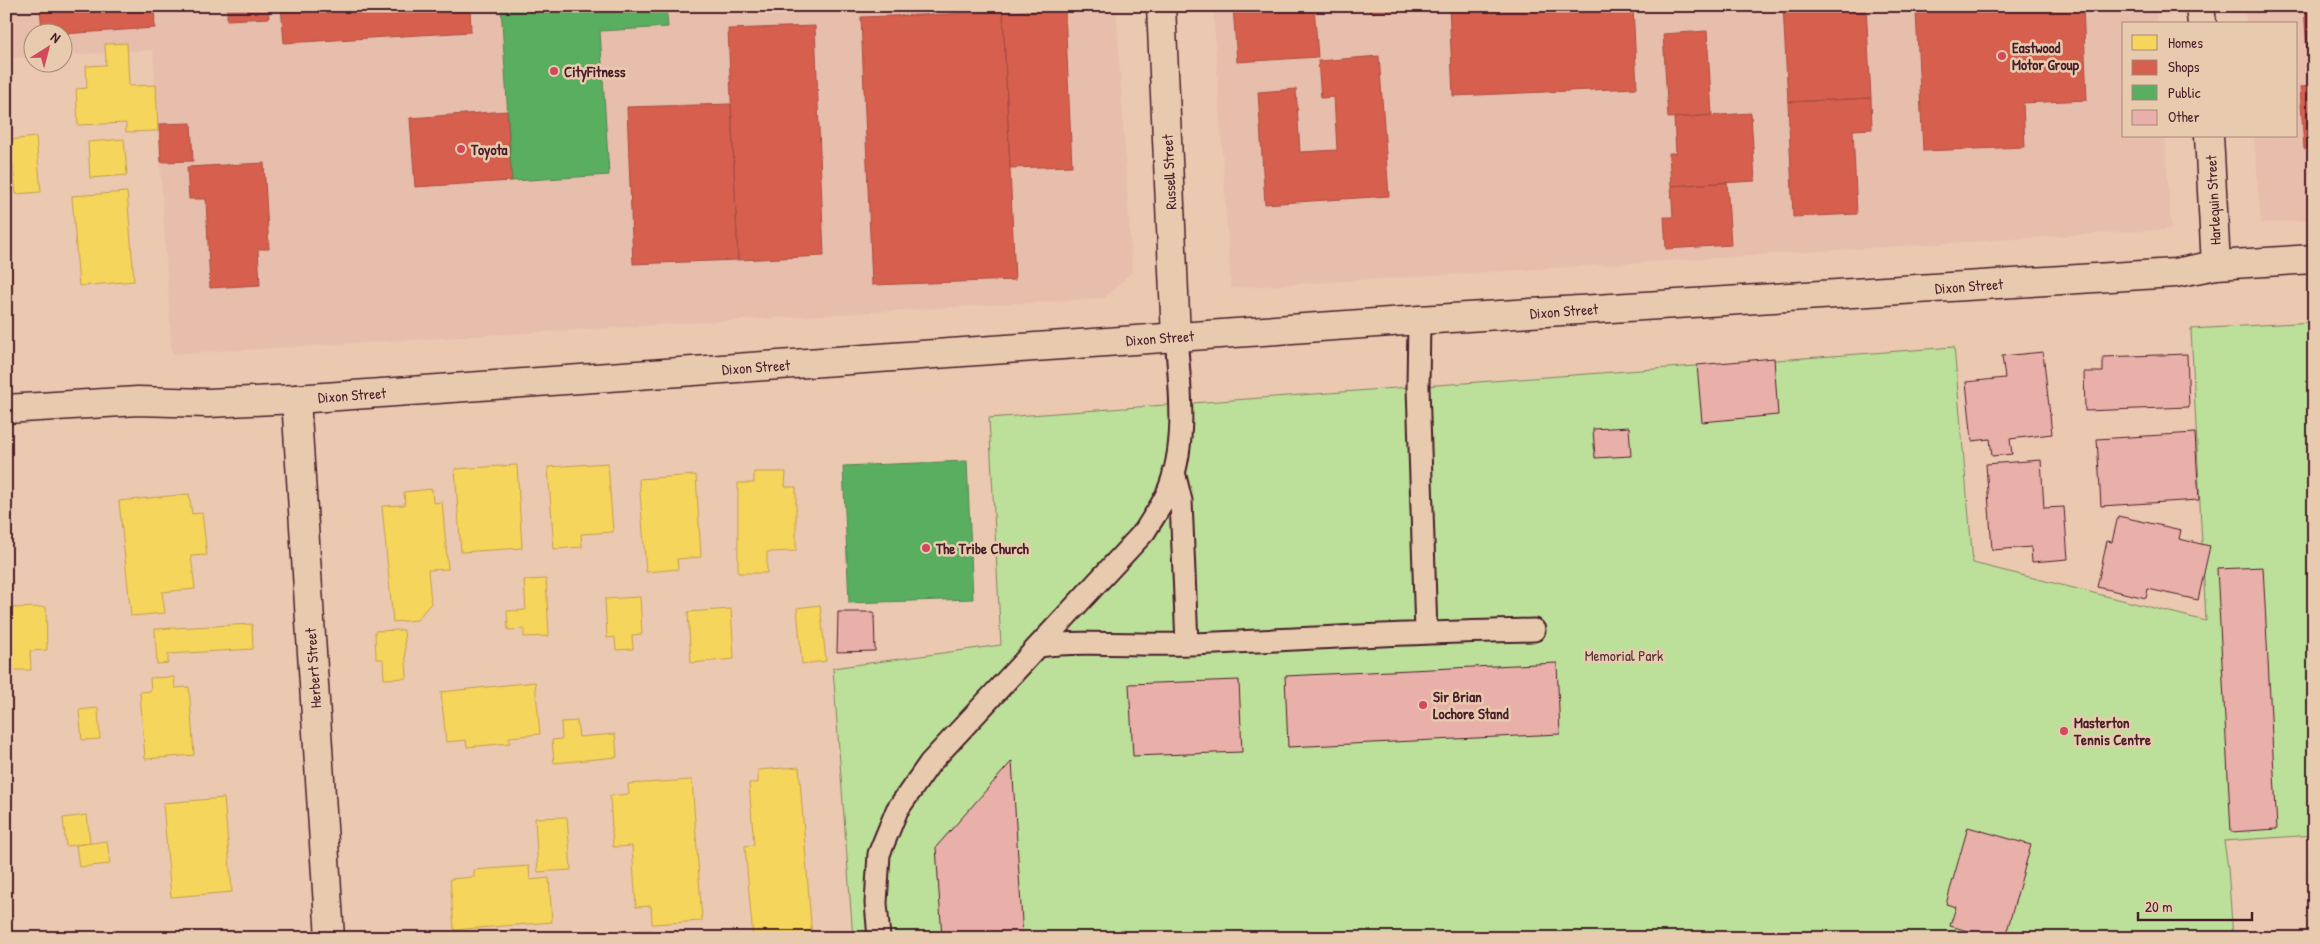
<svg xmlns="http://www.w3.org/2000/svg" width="2320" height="944" font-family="'Patrick Hand',sans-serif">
<rect width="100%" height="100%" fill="#ebc8b0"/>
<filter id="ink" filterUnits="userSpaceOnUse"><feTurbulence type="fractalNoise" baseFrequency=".02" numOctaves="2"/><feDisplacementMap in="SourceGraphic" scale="10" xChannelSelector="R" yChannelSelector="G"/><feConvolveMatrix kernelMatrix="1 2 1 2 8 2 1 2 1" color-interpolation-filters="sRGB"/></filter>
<g filter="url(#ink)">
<path fill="#e7bdab" d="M 6,6 L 1116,6 L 1132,272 L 1104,298 L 172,354 L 153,50 L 63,55 L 62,32 L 32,32 L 32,57 L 6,58 Z
M 1213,6 L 2156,6 L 2157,24 L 2124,24 L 2124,136 L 2165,136 L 2171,229 L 1231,288 Z
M 2245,6 L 2314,6 L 2314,220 L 2261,223 L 2254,136 L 2296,136 L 2296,24 L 2246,24 Z"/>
<path fill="#bce09a" stroke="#838062" d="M 2314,322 L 2314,835 L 2224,841 L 2228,868 L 2233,938 L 853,938 L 833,668 L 1001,645 L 989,418 L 1954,347 L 1973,563 L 2206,621 L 2191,329 Z"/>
<path fill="#f6d55c" stroke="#c29e4d" d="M 127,43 L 129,86 L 156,85 L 158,131 L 126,132 L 126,123 L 78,125 L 76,89 L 87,88 L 86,66 L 106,65 L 105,44 Z
M 36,137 L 41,192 L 16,194 L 10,140 Z
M 124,139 L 127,175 L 90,178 L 88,142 Z
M 6,182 L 13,291 L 6,292 Z
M 127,192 L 134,281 L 79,286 L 72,196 Z
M 608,463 L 613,532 L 581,534 L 582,547 L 554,549 L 548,467 Z
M 517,465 L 522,548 L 461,552 L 455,469 Z
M 754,472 L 786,472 L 785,487 L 796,487 L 796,551 L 767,552 L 767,573 L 738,573 L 738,483 L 754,483 Z
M 696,475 L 701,557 L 677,559 L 678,569 L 646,572 L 639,479 Z
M 432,489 L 433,503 L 442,502 L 448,569 L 428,570 L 431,603 L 417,620 L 393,622 L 382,506 L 405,505 L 404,492 Z
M 189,494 L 192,514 L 202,513 L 207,555 L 191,556 L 195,589 L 162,592 L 165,613 L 131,616 L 119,501 Z
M 546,579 L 549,636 L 524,637 L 524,629 L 508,630 L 507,611 L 526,610 L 524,580 Z
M 640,597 L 642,634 L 632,635 L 633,649 L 616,650 L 615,637 L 607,638 L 605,599 Z
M 820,605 L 826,661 L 802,664 L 797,608 Z
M 46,607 L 47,650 L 30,651 L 31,670 L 6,670 L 6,608 Z
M 731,609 L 734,659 L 691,663 L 688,612 Z
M 252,624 L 253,649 L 168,654 L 168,663 L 157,664 L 155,629 Z
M 404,630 L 407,678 L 384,679 L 383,659 L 376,659 L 375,631 Z
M 174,677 L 175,688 L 189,687 L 194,755 L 145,759 L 140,692 L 151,691 L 150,678 Z
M 535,682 L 540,734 L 509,737 L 510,743 L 467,747 L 466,740 L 446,742 L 441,692 Z
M 98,708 L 100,739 L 82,740 L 79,710 Z
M 577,721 L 579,737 L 615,734 L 617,757 L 554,763 L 552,740 L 562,739 L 561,722 Z
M 799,767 L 812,938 L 753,938 L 745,846 L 754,845 L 749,783 L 758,783 L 758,770 Z
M 692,780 L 702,921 L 652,924 L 651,906 L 636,907 L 632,846 L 613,847 L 610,796 L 629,794 L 628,784 Z
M 224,798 L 232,892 L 171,897 L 163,803 Z
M 87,815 L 90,843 L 66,846 L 63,818 Z
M 567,817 L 571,870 L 538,872 L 535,818 Z
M 107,841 L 110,864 L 79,867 L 76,845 Z
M 2307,864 L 2314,864 L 2314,888 L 2308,889 Z
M 529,866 L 530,880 L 549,878 L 552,922 L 454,930 L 450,879 L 474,877 L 474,870 Z
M 651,930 L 652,938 L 560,938 L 559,935 Z"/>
<path fill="#d6604d" stroke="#ac4c43" d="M 40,6 L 154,6 L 155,28 L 62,34 L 42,32 Z
M 227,6 L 268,6 L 269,18 L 227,20 Z
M 281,6 L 470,6 L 471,32 L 284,43 Z
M 1233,6 L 1314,6 L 1318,57 L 1237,62 Z
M 1370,6 L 1417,6 L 1417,10 L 1370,12 Z
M 1449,6 L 1633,6 L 1637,88 L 1453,96 Z
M 1783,6 L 1866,6 L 1871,98 L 1788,102 Z
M 2033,6 L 2083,6 L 2087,100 L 2023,103 L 2025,147 L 1923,151 L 1916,12 Z
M 2304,6 L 2314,6 L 2314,190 L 2311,149 L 2304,149 L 2300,87 L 2309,86 Z
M 1065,10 L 1072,166 L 1010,168 L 1003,12 Z
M 1003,12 L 1015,280 L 872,285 L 861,17 Z
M 815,26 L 824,256 L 738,260 L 728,29 Z
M 1707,31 L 1712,115 L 1668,118 L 1663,34 Z
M 1379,56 L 1389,196 L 1265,204 L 1258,92 L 1296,89 L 1300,152 L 1337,150 L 1334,97 L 1321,98 L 1318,61 Z
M 1871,98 L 1872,129 L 1853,130 L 1857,214 L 1793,217 L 1788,102 Z
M 731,104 L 738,260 L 633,264 L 627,107 Z
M 507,111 L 512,181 L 415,187 L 410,118 Z
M 1751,113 L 1755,181 L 1671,186 L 1669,153 L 1676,153 L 1674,118 Z
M 191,123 L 193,161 L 161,162 L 159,124 Z
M 264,163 L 269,249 L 258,249 L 260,285 L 210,288 L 206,199 L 189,199 L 187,167 Z
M 1727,182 L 1731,245 L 1666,249 L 1664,217 L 1673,217 L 1671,186 Z"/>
<path fill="#5aae61" stroke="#558351" d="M 501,6 L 666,6 L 668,27 L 600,31 L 609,175 L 512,181 Z
M 967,461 L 973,599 L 849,603 L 843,466 Z"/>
<path fill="#e9afa9" stroke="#4a1f2b" d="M 2043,352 L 2052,434 L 2010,439 L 2012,454 L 1992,456 L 1990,439 L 1972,441 L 1966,382 L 2005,378 L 2002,356 Z
M 2187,354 L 2189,407 L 2085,411 L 2084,372 L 2103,372 L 2103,357 Z
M 1774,358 L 1778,415 L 1702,422 L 1697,365 Z
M 1629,427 L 1631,456 L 1595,458 L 1593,429 Z
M 2195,433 L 2199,500 L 2101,506 L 2097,439 Z
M 2041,460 L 2044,508 L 2064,507 L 2068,559 L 2032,562 L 2031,547 L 1992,550 L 1986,464 Z
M 2118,516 L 2181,530 L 2179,539 L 2210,546 L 2198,600 L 2148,589 L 2146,598 L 2097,587 L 2107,541 L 2112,542 Z
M 2263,567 L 2277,829 L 2231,832 L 2217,569 Z
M 838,612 L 874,612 L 875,651 L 837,652 Z
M 1557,663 L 1560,734 L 1288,747 L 1285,676 Z
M 1239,680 L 1242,752 L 1133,756 L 1129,684 Z
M 1012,761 L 1023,938 L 942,938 L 936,847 Z
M 1968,827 L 2031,845 L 2005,938 L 1993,938 L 1950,926 L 1956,907 L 1946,904 Z"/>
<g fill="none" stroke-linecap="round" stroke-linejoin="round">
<g stroke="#4a1f2b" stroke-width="25">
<path id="service" d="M 1419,320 L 1418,387 L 1426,632
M 1174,472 L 1181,501 L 1187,644
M 1039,646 C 1089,640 1139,646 1190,644 C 1305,639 1419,632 1534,630
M 879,938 L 876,903 L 879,854 L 897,810 L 930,763 L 1145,531 C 1152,519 1161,507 1167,494 C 1188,445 1180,388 1176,337"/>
</g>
<g stroke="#4a1f2b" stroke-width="31">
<path id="minor" d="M 1161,6 L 1176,337
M 2200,6 L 2202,24
M 2209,136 L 2216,265
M 296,399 L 330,938"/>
</g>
<g stroke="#4a1f2b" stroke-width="31">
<path id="secondary" d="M 6,409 L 138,401 L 208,403 L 296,399 L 1419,320 L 2175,273 L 2216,265 L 2314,259"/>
</g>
<use href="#service" stroke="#e8cbaf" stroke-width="21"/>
<use href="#minor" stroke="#e8cbaf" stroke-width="28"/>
<use href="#secondary" stroke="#e8cbaf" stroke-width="28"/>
</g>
</g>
<g fill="#d1495b" stroke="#e8cbaf" stroke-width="2">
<circle cx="2002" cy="56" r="5"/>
<circle cx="554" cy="71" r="5"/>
<circle cx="461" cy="149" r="5"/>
<circle cx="926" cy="548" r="5"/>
<circle cx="1423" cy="705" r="5"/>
<circle cx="2064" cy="731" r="5"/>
</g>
<g text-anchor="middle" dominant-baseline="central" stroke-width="5" stroke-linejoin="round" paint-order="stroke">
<g font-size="15" font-weight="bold" fill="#4a1f2b" stroke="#e8cbaf" text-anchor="start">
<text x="2012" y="47">Eastwood<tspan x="2012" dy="17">Motor Group</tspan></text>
<text x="564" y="71">CityFitness</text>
<text x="471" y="149">Toyota</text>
<text x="936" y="548">The Tribe Church</text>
<text x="1433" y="696">Sir Brian<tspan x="1433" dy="17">Lochore Stand</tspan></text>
<text x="2074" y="722">Masterton<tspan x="2074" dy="17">Tennis Centre</tspan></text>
</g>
<g font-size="15" fill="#4a1f2b" stroke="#e8cbaf">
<text transform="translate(1169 172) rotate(-93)">Russell Street</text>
<text transform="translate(2213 200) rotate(-93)">Harlequin Street</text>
<text transform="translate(1969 286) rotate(-4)">Dixon Street</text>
<text transform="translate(1564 311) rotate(-4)">Dixon Street</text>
<text transform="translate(1160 338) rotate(-4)">Dixon Street</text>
<text transform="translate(756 367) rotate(-4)">Dixon Street</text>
<text transform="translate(352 395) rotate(-4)">Dixon Street</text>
<text transform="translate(313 668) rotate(-94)">Herbert Street</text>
</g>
<g font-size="15" fill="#553236" stroke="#e8cbaf">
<text x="1624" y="655">Memorial Park</text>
</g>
</g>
<rect width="2320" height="944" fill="none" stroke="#e8cbaf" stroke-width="25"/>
<rect x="12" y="12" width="2295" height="919" fill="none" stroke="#4a1f2b" stroke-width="2" filter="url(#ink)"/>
<rect x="2122" y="22" width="175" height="115" fill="#e8cbaf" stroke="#a9867a"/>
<rect x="2132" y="35" width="25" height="15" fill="#f6d55c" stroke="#a9867a"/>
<text x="2168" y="48" font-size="15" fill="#4a1f2b">Homes</text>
<rect x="2132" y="60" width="25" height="15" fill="#d6604d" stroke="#a9867a"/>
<text x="2168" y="72" font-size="15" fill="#4a1f2b">Shops</text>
<rect x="2132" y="85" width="25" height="15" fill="#5aae61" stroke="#a9867a"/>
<text x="2168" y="98" font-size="15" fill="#4a1f2b">Public</text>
<rect x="2132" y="110" width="25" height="15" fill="#e9afa9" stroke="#a9867a"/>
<text x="2168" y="122" font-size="15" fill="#4a1f2b">Other</text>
<g transform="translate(48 48) rotate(36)"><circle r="24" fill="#e8cbaf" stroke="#a9867a"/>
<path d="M0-4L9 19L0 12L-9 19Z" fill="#d1495b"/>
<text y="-8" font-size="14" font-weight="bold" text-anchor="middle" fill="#4a1f2b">N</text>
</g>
<path d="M2138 912v8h114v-8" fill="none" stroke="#4a1f2b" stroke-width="2.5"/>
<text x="2145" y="912" font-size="15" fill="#4a1f2b" stroke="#e8cbaf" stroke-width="4" paint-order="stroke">20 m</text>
</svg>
